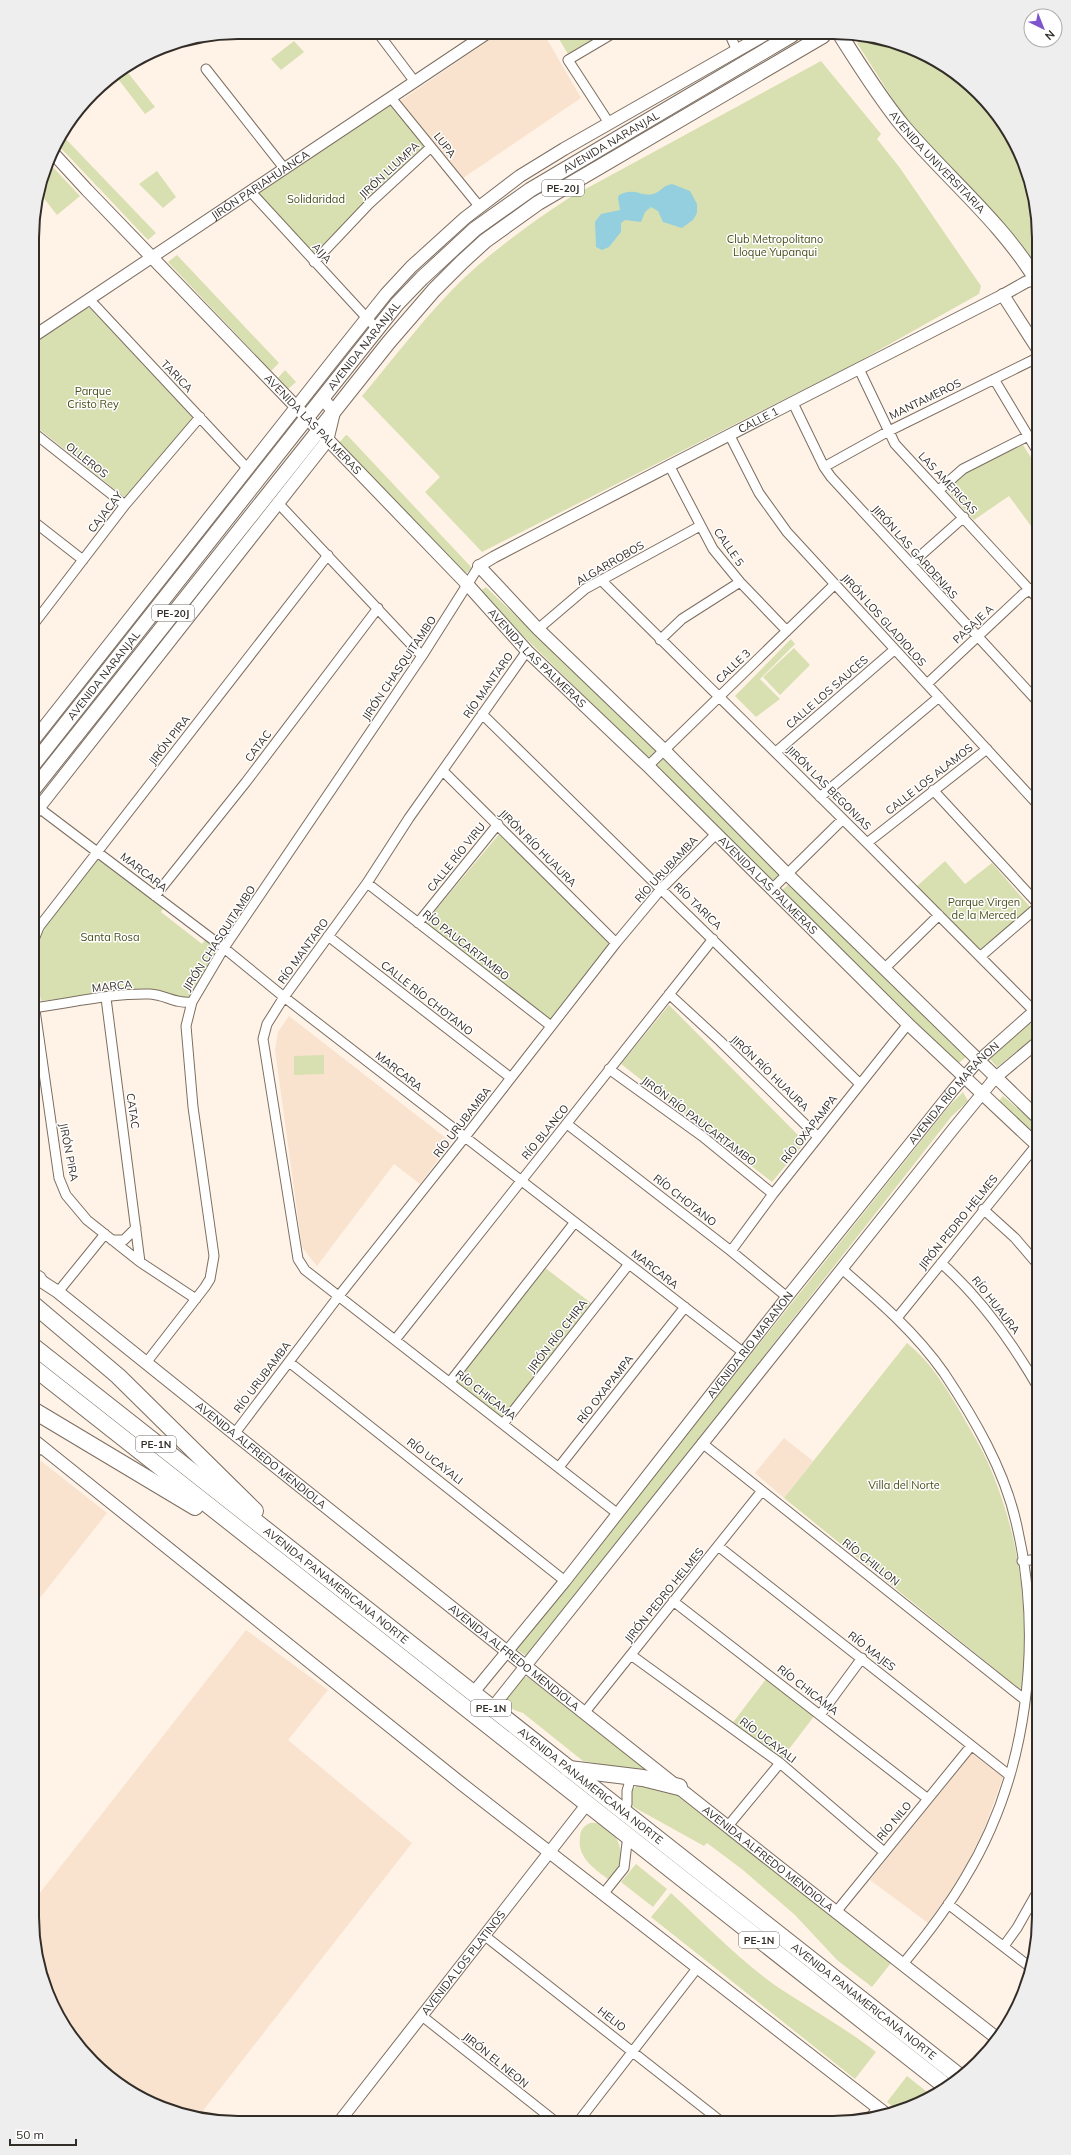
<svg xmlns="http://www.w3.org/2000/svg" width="1071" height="2155" font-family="Mulish,sans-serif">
<rect width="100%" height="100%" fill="#fff2e6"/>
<path fill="#f9e3cf" d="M 498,34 L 544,34 L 581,98 L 463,178 L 400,101 Z
M 289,1016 L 451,1142 L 420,1184 L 394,1164 L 317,1266 L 302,1247 L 275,1050 L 278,1032 Z
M 784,1438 L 813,1461 L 784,1498 L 755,1473 Z
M 41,1461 L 107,1513 L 32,1608 L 32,1472 Z
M 246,1630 L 328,1690 L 288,1740 L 412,1843 L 198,2117 L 147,2102 L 102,2072 L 67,2032 L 43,1983 L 32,1917 L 32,1903 Z
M 972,1753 L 1003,1777 L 985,1827 L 962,1875 L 928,1923 L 870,1880 Z"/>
<path fill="#d8e0b1" d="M 556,34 L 602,34 L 568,54 Z
M 868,36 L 924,53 L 969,83 L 1001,120 L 1034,209 L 1039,238 L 1039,272 L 1012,236 L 901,112 L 857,43 Z
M 294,41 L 304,52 L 281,70 L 271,59 Z
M 821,61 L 881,134 L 877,139 L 900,168 L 981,286 L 979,294 L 856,363 L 482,552 L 425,492 L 440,477 L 362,396 C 395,357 426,315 463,279 C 495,249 532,222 569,198 Z
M 125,69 L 155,107 L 145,114 L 115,75 Z
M 391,104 L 426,148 L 315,255 L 257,193 Z
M 62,135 L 156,233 L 148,240 L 56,143 Z
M 48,162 L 80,196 L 57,215 L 39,192 Z
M 157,171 L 176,197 L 163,208 L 139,184 Z
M 177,255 L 279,363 L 271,371 L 168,262 Z
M 86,308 L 90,308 L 194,419 L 128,500 L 34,425 L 34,343 Z
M 285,370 L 296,382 L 288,389 L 278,378 Z
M 346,435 L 348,436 L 472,568 L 463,576 L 339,443 Z
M 1023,445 L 1039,470 L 1039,537 L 1009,496 L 974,520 L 945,489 L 964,472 Z
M 486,587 L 657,752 L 652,757 L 645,756 L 482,595 L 480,591 Z
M 791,639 L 795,644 L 760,679 L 780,699 L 756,717 L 735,696 Z
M 794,648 L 810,665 L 780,695 L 763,677 Z
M 664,758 L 778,874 L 780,876 L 776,881 L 771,880 L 658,768 L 657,765 Z
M 500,833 L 612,944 L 549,1021 L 424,924 Z
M 98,859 L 101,859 L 164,907 L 161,912 L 202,944 L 205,940 L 215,948 L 216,954 L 192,995 L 186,999 L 123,991 L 41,1001 C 38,983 33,962 38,944 C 44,921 82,879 98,859 Z
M 945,861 L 965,884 L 992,863 L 1031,908 L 981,952 L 916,887 Z
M 789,884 L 966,1057 L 955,1066 L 782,890 Z
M 669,1005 L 805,1142 L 772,1182 L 621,1064 Z
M 1029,1022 L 1039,1031 L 1039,1034 L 997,1067 L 989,1058 Z
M 324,1055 L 324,1074 L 294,1075 L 294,1056 Z
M 963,1092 L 968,1101 L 951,1117 L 528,1657 L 516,1649 L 949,1106 Z
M 1003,1096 L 1039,1127 L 1038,1137 L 1035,1138 L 997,1103 Z
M 544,1267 L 591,1303 L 502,1418 L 455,1382 Z
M 907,1343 C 931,1362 947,1389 962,1415 C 974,1436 987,1457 995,1480 C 1021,1546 1030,1621 1022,1691 L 784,1498 Z
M 527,1677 L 533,1681 L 649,1772 L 583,1761 L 523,1713 C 515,1710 506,1708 507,1699 L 523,1678 Z
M 766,1679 L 815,1715 L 780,1761 L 731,1725 Z
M 639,1784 L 673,1792 L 891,1963 L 872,1987 L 837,1960 L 795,1915 L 743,1870 L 707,1843 L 704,1846 L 630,1805 L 632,1790 Z
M 590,1823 C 610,1820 624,1844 620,1861 C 619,1869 613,1874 609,1880 C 595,1869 577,1858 580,1838 C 580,1831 583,1826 590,1823 Z
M 636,1864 L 667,1889 L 653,1907 L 621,1882 Z
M 671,1893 C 705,1924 738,1959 776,1986 C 809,2008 844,2027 876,2052 L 855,2079 L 651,1917 Z
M 907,2076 L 932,2096 L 899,2112 L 887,2102 Z"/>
<path fill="#93cfde" d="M 672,184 L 690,191 L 697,204 L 697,213 L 693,220 L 682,228 L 663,222 L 658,211 L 651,207 L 645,212 L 641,222 L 625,220 L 621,223 L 621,232 L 609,247 L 602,250 L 596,247 L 595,222 L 601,214 L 620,210 L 618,198 L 619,195 C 635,187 641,197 653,194 C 661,192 663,185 672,184 Z"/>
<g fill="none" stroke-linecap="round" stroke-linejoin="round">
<g stroke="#7c6e61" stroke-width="11">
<path id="minor" d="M 378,33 L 415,82
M 730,35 L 737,51
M 206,69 L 284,168
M 392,99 L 479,206
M 609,123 L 568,60 L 612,34
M 250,191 L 377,329
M 314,262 L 369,204 L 431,147
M 89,299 L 248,469
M 859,369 L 895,444 L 1039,600
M 994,379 L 1039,454
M 793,403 L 824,467 L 831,477 L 1039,703
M 34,433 L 125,505
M 730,436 L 759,493 L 787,532 L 1039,806
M 669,465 L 713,549 L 740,582 L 787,631
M 824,467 L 887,432 L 1039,357
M 939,490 L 963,469 L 1028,436
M 278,503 L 422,656
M 33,521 L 83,560
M 911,564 L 964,517
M 601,580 L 867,843 L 1039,1016
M 33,625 L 125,505 L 200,417
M 538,629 L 585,589 L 700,526
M 660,640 L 682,619 L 740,582
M 527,651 L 409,818 L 367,883 L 284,997 L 267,1024 L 263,1039 L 298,1259 L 305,1270 L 618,1514
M 927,684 L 1023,594 L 1039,585
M 482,714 L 860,1084
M 776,752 L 894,650
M 648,766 L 835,584
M 443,771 L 616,943
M 933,790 L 1039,905
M 820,797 L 939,697
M 39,808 L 224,948 L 284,997 L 744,1353
M 867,843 L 987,749
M 367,883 L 551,1026
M 772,889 L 842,820
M 155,896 L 246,782 L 378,608
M 418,923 L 498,824
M 328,936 L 511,1078
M 33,942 L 39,927 L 328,555
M 981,956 L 1039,906
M 884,969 L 939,915
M 669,994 L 720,1041 L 818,1137
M 33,996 L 59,1178 L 66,1195 L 87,1220 L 140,1262 L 196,1299
M 106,998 L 140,1262
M 33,1008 C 71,1003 111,993 150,994 C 166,995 175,1004 192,1002
M 609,1069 L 702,1136 L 773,1194
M 567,1124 L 731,1251 L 787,1297
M 983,1209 L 1015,1238 L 1039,1266
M 112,1240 L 124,1240 L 136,1228
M 731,1251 L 773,1194 L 908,1024
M 941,1263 C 981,1298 1012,1342 1039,1389
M 842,1269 C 879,1301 916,1333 944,1373 C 974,1418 1004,1469 1016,1522 C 1044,1639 1028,1775 965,1878 C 947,1909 925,1937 903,1964
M 58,1292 L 105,1234
M 897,1318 L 1039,1142
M 395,1340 L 713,939
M 289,1362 L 565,1581
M 146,1363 L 205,1287 L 210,1279 L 214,1256 L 193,1107 L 186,1026 L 192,1002 L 224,948 L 422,656 L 479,566
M 450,1382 L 575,1222
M 503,1424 L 629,1264
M 235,1433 L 338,1297 L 465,1137 L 616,943 L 662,888 L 716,834
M 702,1443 L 1025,1700
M 559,1467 L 685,1307
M 718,1546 L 1009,1775
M 1022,1561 L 1039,1559
M 673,1601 L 928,1799
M 631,1655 L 780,1763 L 884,1852
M 585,1712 L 761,1492
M 820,1715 L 862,1658
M 627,1804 L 627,1791 L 631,1777
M 728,1826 L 780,1763
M 604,1893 L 624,1868 L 627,1843
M 948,1904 L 1030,1967
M 836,1912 L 971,1746
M 485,1936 L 723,2123
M 1004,1946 L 1017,1928 L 1039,1889
M 422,2016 L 556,2122
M 871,2117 L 877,2108
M 578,2122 L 698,1967"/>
</g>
<g stroke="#7c6e61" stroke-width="13">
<g id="tertiary">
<path id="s1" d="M 34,336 L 486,34"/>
<path id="s2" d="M 479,566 L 494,557 C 663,468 833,382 1003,295 L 1026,282 L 1036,279 L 1039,280"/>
<path d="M 32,1456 L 40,1446"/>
<path id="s3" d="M 473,1693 L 565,1581 L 787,1297 L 953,1090 L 978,1061 L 1039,1007"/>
<path d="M 492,1708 L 954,1128 L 995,1078 L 1039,1041"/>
<path id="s4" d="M 339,2122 L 587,1804"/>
</g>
</g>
<g stroke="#7c6e61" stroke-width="14">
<g id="secondary">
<path id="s5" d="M 52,152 L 87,190 L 467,584 L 527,651 L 648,766 L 908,1024 L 1039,1147"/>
<path d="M 1003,295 L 1039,351"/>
<path d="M 479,566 L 538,629 L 664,750 L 787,874 L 1039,1119"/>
<path d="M 33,741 L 335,358 L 386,294 L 411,267 L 465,218 L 520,176 L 564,149 L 764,35"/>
<path d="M 33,815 L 327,441 L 334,412 L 323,399"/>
<path id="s6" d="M 33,1273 L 38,1279 L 58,1292 C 370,1543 683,1793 998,2039"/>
<path d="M 32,1439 L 463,1785 L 886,2114"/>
</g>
</g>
<g stroke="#7c6e61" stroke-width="16">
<g id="primary">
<path id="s7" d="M 841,36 C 860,66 880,98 903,126 C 948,179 1003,223 1039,284"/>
</g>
</g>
<g stroke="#7c6e61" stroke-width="16">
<g id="trunk">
<path id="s8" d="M 33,765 L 301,425 L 397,304 L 422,278 L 475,229 L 530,190 L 792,35"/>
<path d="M 33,790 L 389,342 L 434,290 L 462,262 L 485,241 L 538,203 L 823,36"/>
</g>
</g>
<g stroke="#7c6e61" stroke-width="18">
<g id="motorway">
<path d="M 33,1277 L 38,1279"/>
<path d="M 33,1304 L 118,1376 L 255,1511"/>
<path id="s9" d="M 33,1346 L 960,2077"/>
<path d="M 33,1367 L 948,2088"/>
<path d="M 33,1410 L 195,1507"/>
<path d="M 569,1769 L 643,1778 L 679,1787"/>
</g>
</g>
<use href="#minor" stroke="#fff" stroke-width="9"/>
<use href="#tertiary" stroke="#fff" stroke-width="11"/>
<use href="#secondary" stroke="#fff" stroke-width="12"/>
<use href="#primary" stroke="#fff" stroke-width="14"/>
<use href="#trunk" stroke="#fff" stroke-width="14"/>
<use href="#motorway" stroke="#fff" stroke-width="16"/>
</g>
<g text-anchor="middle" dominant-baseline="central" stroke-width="3" stroke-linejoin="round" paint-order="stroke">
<g fill="#fff" stroke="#706c68" stroke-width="1">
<rect x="542" y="180" width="42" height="16" rx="3"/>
<rect x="152" y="605" width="42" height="16" rx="3"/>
<rect x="136" y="1436" width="40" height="16" rx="3"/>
<rect x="471" y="1700" width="40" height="16" rx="3"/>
<rect x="739" y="1932" width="40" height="16" rx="3"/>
</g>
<g font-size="10" font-weight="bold" fill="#332d28">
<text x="563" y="188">PE-20J</text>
<text x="173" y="613">PE-20J</text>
<text x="156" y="1444">PE-1N</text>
<text x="491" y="1708">PE-1N</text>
<text x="759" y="1940">PE-1N</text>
</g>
<g font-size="11" fill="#332d28" stroke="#fff">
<text stroke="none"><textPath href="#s8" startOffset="857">AVENIDA NARANJAL</textPath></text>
<text transform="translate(445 145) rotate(52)">LUPA</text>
<text stroke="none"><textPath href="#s7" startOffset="159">AVENIDA UNIVERSITARIA</textPath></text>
<text transform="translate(389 170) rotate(-43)">JIRÓN LLUMPA</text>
<text stroke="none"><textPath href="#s1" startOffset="272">JIRÓN PARIAHUANCA</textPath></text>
<text transform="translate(322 253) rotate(48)">AIJA</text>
<text stroke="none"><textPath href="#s8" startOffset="534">AVENIDA NARANJAL</textPath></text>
<text transform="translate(177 376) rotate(46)">TARICA</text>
<text transform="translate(925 399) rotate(-26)">MANTAMEROS</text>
<text stroke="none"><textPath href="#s2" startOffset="315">CALLE 1</textPath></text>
<text stroke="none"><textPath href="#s5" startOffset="377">AVENIDA LAS PALMERAS</textPath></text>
<text transform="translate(87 460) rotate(38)">OLLEROS</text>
<text transform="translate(948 483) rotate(47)">LAS AMERICAS</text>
<text transform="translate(105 512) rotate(-52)">CAJACAY</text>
<text transform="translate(729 547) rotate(55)">CALLE 5</text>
<text transform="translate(915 552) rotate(48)">JIRÓN LAS GARDENIAS</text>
<text transform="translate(610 563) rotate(-30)">ALGARROBOS</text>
<text transform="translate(884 620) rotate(48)">JIRÓN LOS GLADIOLOS</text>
<text transform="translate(973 624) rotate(-43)">PASAJE A</text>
<text stroke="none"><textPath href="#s5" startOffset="701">AVENIDA LAS PALMERAS</textPath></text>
<text transform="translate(733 666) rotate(-44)">CALLE 3</text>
<text transform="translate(399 668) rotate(-56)">JIRÓN CHASQUITAMBO</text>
<text stroke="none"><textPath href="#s8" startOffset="114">AVENIDA NARANJAL</textPath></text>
<text transform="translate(488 685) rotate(-55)">RÍO MANTARO</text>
<text transform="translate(827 692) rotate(-41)">CALLE LOS SAUCES</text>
<text transform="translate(169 740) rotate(-52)">JIRÓN PIRA</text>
<text transform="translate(258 746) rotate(-53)">CATAC</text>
<text transform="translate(929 779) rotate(-38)">CALLE LOS ALAMOS</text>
<text transform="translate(829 788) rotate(45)">JIRÓN LAS BEGONIAS</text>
<text transform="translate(538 848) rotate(45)">JIRÓN RÍO HUAURA</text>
<text transform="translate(456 857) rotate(-51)">CALLE RÍO VIRU</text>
<text transform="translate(666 869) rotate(-47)">RÍO URUBAMBA</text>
<text transform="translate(144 872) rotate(38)">MARCARA</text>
<text stroke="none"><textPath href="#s5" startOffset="1025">AVENIDA LAS PALMERAS</textPath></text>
<text transform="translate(698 906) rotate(44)">RÍO TARICA</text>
<text transform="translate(219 938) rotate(-57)">JIRÓN CHASQUITAMBO</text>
<text transform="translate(466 945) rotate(38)">RÍO PAUCARTAMBO</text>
<text transform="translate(303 951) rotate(-54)">RÍO MANTARO</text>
<text transform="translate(112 986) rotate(-6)">MARCA</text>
<text transform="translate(427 998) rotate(38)">CALLE RÍO CHOTANO</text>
<text transform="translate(399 1071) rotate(38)">MARCARA</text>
<text transform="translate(770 1073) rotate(44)">JIRÓN RÍO HUAURA</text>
<text stroke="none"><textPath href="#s3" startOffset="769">AVENIDA RÍO MARAÑON</textPath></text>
<text transform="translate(133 1111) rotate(82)">CATAC</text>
<text transform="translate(699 1121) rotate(37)">JIRÓN RÍO PAUCARTAMBO</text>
<text transform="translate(462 1122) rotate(-52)">RÍO URUBAMBA</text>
<text transform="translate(809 1129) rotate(-52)">RÍO OXAPAMPA</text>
<text transform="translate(545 1132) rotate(-51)">RÍO BLANCO</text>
<text transform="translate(69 1152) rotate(79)">JIRÓN PIRA</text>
<text transform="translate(685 1200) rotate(38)">RÍO CHOTANO</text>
<text transform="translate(958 1222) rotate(-51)">JIRÓN PEDRO HELMES</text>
<text transform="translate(655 1269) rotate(38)">MARCARA</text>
<text transform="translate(996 1305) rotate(52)">RÍO HUAURA</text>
<text transform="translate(557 1336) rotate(-52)">JIRÓN RÍO CHIRA</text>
<text stroke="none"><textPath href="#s3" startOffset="445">AVENIDA RÍO MARAÑON</textPath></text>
<text transform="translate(262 1377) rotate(-53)">RÍO URUBAMBA</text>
<text transform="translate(605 1389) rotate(-52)">RÍO OXAPAMPA</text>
<text transform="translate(486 1395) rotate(38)">RÍO CHICAMA</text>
<text stroke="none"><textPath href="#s6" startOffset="292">AVENIDA ALFREDO MENDIOLA</textPath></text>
<text transform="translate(435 1461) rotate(38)">RÍO UCAYALI</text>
<text transform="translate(871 1562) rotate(38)">RÍO CHILLON</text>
<text stroke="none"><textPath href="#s9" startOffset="386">AVENIDA PANAMERICANA NORTE</textPath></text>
<text transform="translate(664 1595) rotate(-51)">JIRÓN PEDRO HELMES</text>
<text transform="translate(872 1651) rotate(38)">RÍO MAJES</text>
<text stroke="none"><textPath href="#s6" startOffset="616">AVENIDA ALFREDO MENDIOLA</textPath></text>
<text transform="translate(808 1690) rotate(38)">RÍO CHICAMA</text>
<text transform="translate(768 1740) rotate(37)">RÍO UCAYALI</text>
<text stroke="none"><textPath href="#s9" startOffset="710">AVENIDA PANAMERICANA NORTE</textPath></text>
<text transform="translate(894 1821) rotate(-50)">RÍO NILO</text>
<text stroke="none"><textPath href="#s6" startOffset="940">AVENIDA ALFREDO MENDIOLA</textPath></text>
<text stroke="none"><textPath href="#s4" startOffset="202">AVENIDA LOS PLATINOS</textPath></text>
<text stroke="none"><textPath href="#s9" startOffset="1058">AVENIDA PANAMERICANA NORTE</textPath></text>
<text transform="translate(612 2019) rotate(38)">HELIO</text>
<text transform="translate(496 2060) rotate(39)">JIRÓN EL NEON</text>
</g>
<g font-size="11" fill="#494e18" stroke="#fff">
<text x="316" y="199">Solidaridad</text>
<text x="775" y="239">Club Metropolitano<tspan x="775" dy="13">Lloque Yupanqui</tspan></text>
<text x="93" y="391">Parque<tspan x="93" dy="13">Cristo Rey</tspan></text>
<text x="984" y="902">Parque Virgen<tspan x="984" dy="13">de la Merced</tspan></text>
<text x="110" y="937">Santa Rosa</text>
<text x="904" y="1485">Villa del Norte</text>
</g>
</g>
<path d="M0 0H1071V2155H0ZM238 39H833A199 199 0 0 1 1032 238V1917A199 199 0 0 1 833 2116H238A199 199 0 0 1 39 1917V238A199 199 0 0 1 238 39Z" fill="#efeeee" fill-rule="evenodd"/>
<path fill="none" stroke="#332d28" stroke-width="2" d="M238 39H833A199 199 0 0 1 1032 238V1917A199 199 0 0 1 833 2116H238A199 199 0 0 1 39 1917V238A199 199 0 0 1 238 39Z"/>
<g transform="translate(1043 28) rotate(137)"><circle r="19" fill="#ffffff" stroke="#adaba9"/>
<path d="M0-3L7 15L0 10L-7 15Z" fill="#7d54cd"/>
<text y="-6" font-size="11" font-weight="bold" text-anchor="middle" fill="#332d28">N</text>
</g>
<path d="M10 2139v6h66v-6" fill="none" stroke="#332d28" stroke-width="2"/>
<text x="16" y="2139" font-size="12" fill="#332d28" stroke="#ffffff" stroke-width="3" paint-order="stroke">50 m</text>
</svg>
